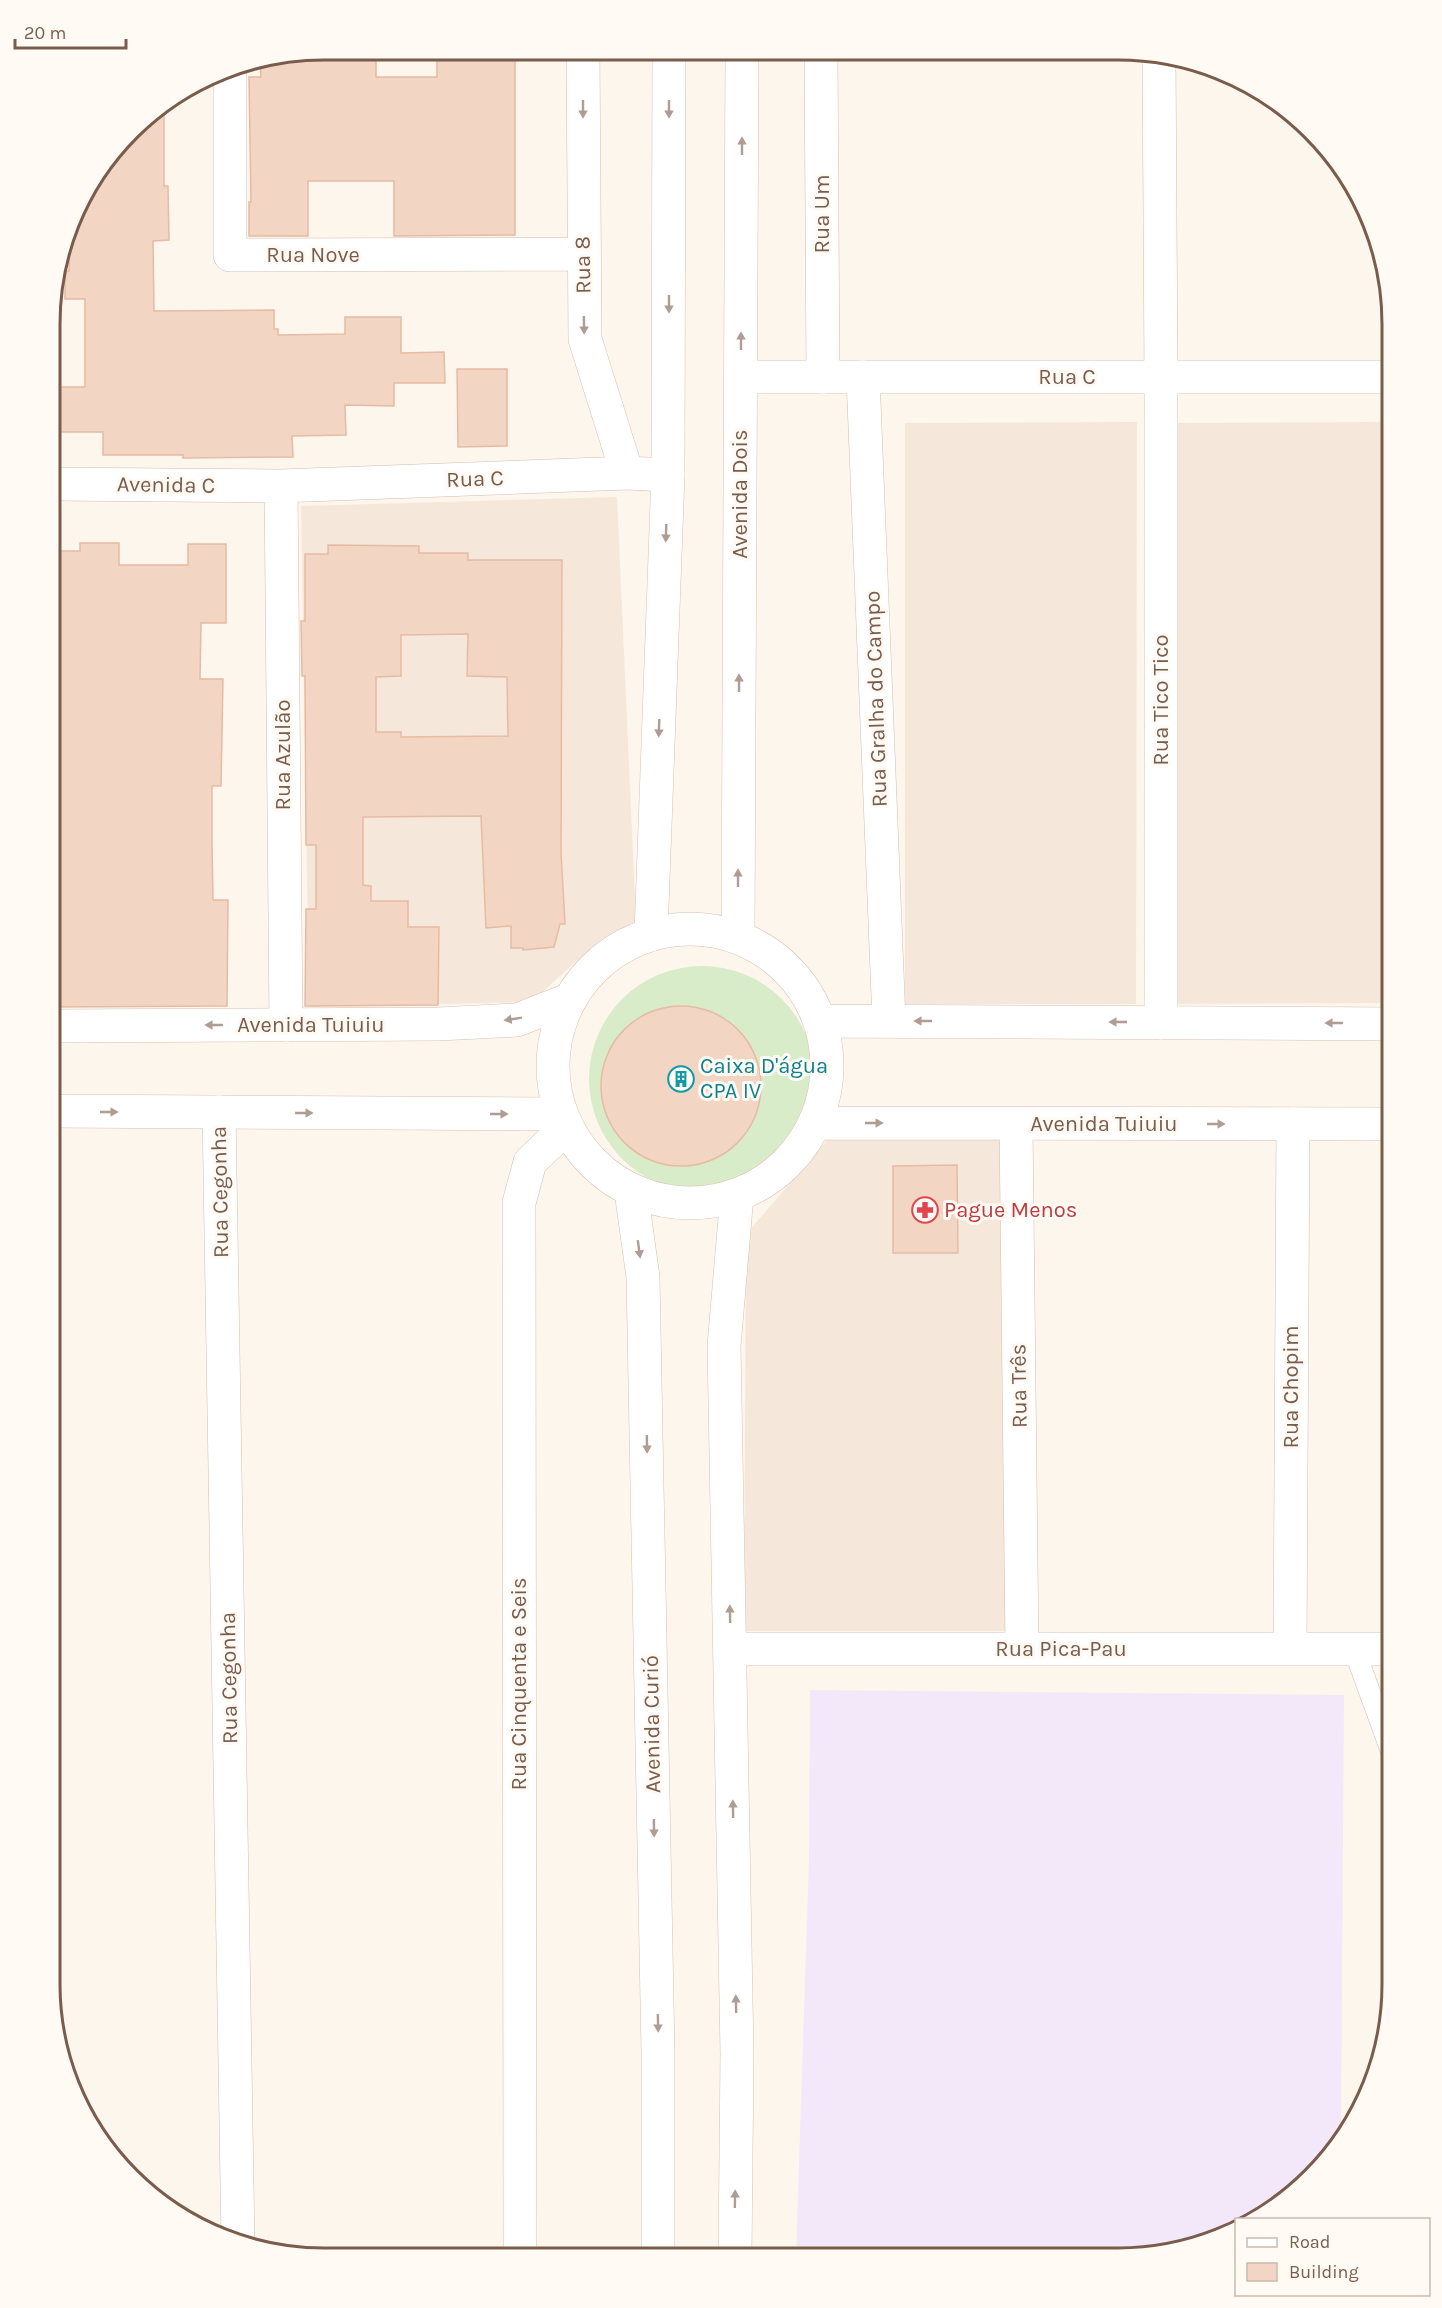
<svg xmlns="http://www.w3.org/2000/svg" width="1442" height="2308" font-family="Karla,sans-serif">
<rect width="100%" height="100%" fill="#fdf6ec"/>
<path fill="#f5e8da" d="M 1137,422 L 1136,1004 L 905,1004 L 905,423 Z
M 1392,422 L 1392,1003 L 1170,1004 L 1171,423 Z
M 617,497 L 636,920 L 579,959 L 531,1002 L 309,1007 L 301,506 Z
M 835,1131 L 1008,1131 L 1006,1631 L 744,1631 L 746,1234 Z"/>
<path fill="#f3e8fa" d="M 810,1690 L 1344,1695 L 1341,2141 L 1336,2151 L 1285,2202 L 1254,2219 L 1236,2220 L 1236,2230 L 1222,2238 L 1118,2258 L 796,2258 L 809,1858 Z"/>
<path fill="#d8ecc9" d="M589 1079a113 113 0 1 1 226 0a113 113 0 1 1-226 0Z"/>
<path fill="#f3d5c3" stroke="#e6bba3" stroke-width="1.5" fill-rule="evenodd" d="M 324,50 L 376,50 L 376,77 L 437,77 L 437,50 L 515,50 L 515,235 L 394,236 L 394,181 L 308,181 L 308,236 L 249,236 L 249,202 L 251,202 L 249,77 L 261,77 L 260,62 Z
M 164,105 L 164,186 L 168,186 L 169,240 L 153,241 L 154,311 L 274,310 L 274,329 L 278,329 L 278,335 L 345,334 L 345,317 L 401,317 L 401,353 L 444,352 L 445,383 L 394,383 L 394,406 L 345,405 L 346,435 L 292,436 L 293,457 L 183,458 L 183,455 L 103,455 L 103,432 L 52,432 L 52,387 L 85,387 L 85,299 L 65,299 L 65,271 L 69,271 L 69,233 L 78,203 L 143,118 Z
M 457,369 L 507,369 L 507,446 L 458,447 Z
M 80,543 L 119,543 L 119,565 L 188,565 L 188,544 L 226,544 L 226,623 L 201,623 L 200,679 L 223,679 L 221,786 L 212,786 L 212,844 L 213,900 L 228,900 L 227,1006 L 51,1007 L 51,551 L 80,551 Z
M 328,545 L 419,546 L 419,553 L 468,553 L 468,560 L 562,560 L 561,852 L 565,924 L 560,924 L 554,947 L 523,950 L 523,948 L 511,948 L 511,926 L 486,928 L 481,816 L 363,817 L 363,885 L 371,886 L 371,901 L 408,901 L 408,927 L 439,927 L 438,1005 L 305,1006 L 306,909 L 316,909 L 316,845 L 306,845 L 305,676 L 302,676 L 301,621 L 305,621 L 305,554 L 328,554 ZM 468,634 L 467,676 L 507,677 L 508,736 L 401,737 L 401,732 L 376,732 L 376,677 L 401,676 L 401,635 Z
M601 1086a80 80 0 1 1 160 0a80 80 0 1 1-160 0Z
M 957,1165 L 958,1253 L 893,1253 L 893,1166 Z"/>
<g fill="none" stroke-linecap="round" stroke-linejoin="round">
<g stroke="#d1beb0" stroke-width="22">
<path id="lane" d="M 1354,1649 L 1392,1753"/>
</g>
<g stroke="#d1beb0" stroke-width="34">
<path id="street" d="M 583,50 L 585,339 L 627,473
M 821,51 L 823,377
M 1159,53 L 1161,377 L 1161,1023
M 230,68 L 230,255 L 583,254
M 863,377 L 889,1021
M 52,484 L 281,486 L 627,473 L 668,475
M 281,486 L 286,1025
M 219,1112 L 238,2243
M 1016,1124 L 1022,1648
M 730,1649 L 1392,1649
M 1290,1649 L 1293,1124
M 520,2257 L 519,1203 L 530,1162 L 566,1128"/>
</g>
<g stroke="#d6c0b0" stroke-width="34">
<path id="secondary" d="M 741,377 L 1392,377
M553 1066a137 137 0 1 1 274 0a137 137 0 1 1-274 0Z
M 651,934 L 668,475 L 669,50
M 738,936 L 742,51
M 821,1021 L 1392,1024
M 51,1026 L 438,1024 L 517,1020 L 568,1000
M 51,1111 L 560,1114
M 815,1123 L 1392,1124
M 631,1191 L 643,1277 L 658,2053 L 658,2257
M 735,2257 L 737,2054 L 724,1346 L 737,1195"/>
</g>
<use href="#lane" stroke="#fff" stroke-width="21"/>
<use href="#street" stroke="#fff" stroke-width="33"/>
<use href="#secondary" stroke="#fff" stroke-width="33"/>
</g>
<defs><path id="oneway-solid" d="M-6-.8H1V-3.2L6.5 0L1 3.2V.8H-6Z" transform="scale(1.5)"/></defs>
<g fill="#af9d94">
<use href="#oneway-solid" transform="translate(583 109) rotate(90)"/>
<use href="#oneway-solid" transform="translate(669 109) rotate(90)"/>
<use href="#oneway-solid" transform="translate(742 146) rotate(-90)"/>
<use href="#oneway-solid" transform="translate(669 304) rotate(90)"/>
<use href="#oneway-solid" transform="translate(584 325) rotate(89)"/>
<use href="#oneway-solid" transform="translate(741 341) rotate(-90)"/>
<use href="#oneway-solid" transform="translate(666 533) rotate(92)"/>
<use href="#oneway-solid" transform="translate(739 683) rotate(-90)"/>
<use href="#oneway-solid" transform="translate(659 728) rotate(92)"/>
<use href="#oneway-solid" transform="translate(738 878) rotate(-90)"/>
<use href="#oneway-solid" transform="translate(513 1019) rotate(171)"/>
<use href="#oneway-solid" transform="translate(923 1021) rotate(-180)"/>
<use href="#oneway-solid" transform="translate(1118 1022) rotate(-180)"/>
<use href="#oneway-solid" transform="translate(1334 1023) rotate(-180)"/>
<use href="#oneway-solid" transform="translate(214 1025) rotate(180)"/>
<use href="#oneway-solid" transform="translate(109 1112)"/>
<use href="#oneway-solid" transform="translate(304 1113)"/>
<use href="#oneway-solid" transform="translate(499 1114)"/>
<use href="#oneway-solid" transform="translate(874 1123)"/>
<use href="#oneway-solid" transform="translate(1216 1124)"/>
<use href="#oneway-solid" transform="translate(639 1249) rotate(82)"/>
<use href="#oneway-solid" transform="translate(647 1444) rotate(89)"/>
<use href="#oneway-solid" transform="translate(730 1614) rotate(-91)"/>
<use href="#oneway-solid" transform="translate(733 1809) rotate(-91)"/>
<use href="#oneway-solid" transform="translate(654 1828) rotate(89)"/>
<use href="#oneway-solid" transform="translate(736 2004) rotate(-91)"/>
<use href="#oneway-solid" transform="translate(658 2023) rotate(89)"/>
<use href="#oneway-solid" transform="translate(735 2199) rotate(-89)"/>
</g>
<defs>
<g id="building-ring" transform="scale(1.35)"><circle r="9.5" fill="#fffaf3" stroke="#0f9aa8" stroke-width="1.5"/><path d="M-4-6H4V6H1V3H-1V6H-4ZM-2.5-4.3h1.7v1.8h-1.7ZM.8-4.3h1.7v1.8H.8ZM-2.5-1h1.7V.8h-1.7ZM.8-1h1.7V.8H.8Z" fill="#0f9aa8"/></g>
<g id="pharmacy-ring" transform="scale(1.35)"><circle r="9.5" fill="#fffaf3" stroke="#e0444e" stroke-width="1.5"/><path d="M-2-6h4v4h4v4h-4v4h-4v-4h-4v-4h4Z" fill="#e0444e"/></g>
</defs>
<g fill-rule="evenodd">
<use href="#building-ring" x="681" y="1079"/>
<use href="#pharmacy-ring" x="925" y="1210"/>
</g>
<g text-anchor="middle" dominant-baseline="central" stroke-width="6" stroke-linejoin="round" paint-order="stroke">
<g font-size="22" fill="#7a5c4d" stroke="#fffaf3">
<text transform="translate(822 214) rotate(-90)">Rua Um</text>
<text x="313" y="255">Rua Nove</text>
<text transform="translate(583 265) rotate(-91)">Rua 8</text>
<text x="1067" y="377">Rua C</text>
<text transform="translate(475 479) rotate(-2)">Rua C</text>
<text transform="translate(166 485) rotate(1)">Avenida C</text>
<text transform="translate(740 494) rotate(-90)">Avenida Dois</text>
<text transform="translate(876 699) rotate(-92)">Rua Gralha do Campo</text>
<text transform="translate(1161 700) rotate(-90)">Rua Tico Tico</text>
<text transform="translate(283 755) rotate(-90)">Rua Azulão</text>
<text x="311" y="1025">Avenida Tuiuiu</text>
<text x="1104" y="1124">Avenida Tuiuiu</text>
<text transform="translate(220 1192) rotate(-91)">Rua Cegonha</text>
<text transform="translate(1019 1386) rotate(-91)">Rua Três</text>
<text transform="translate(1291 1387) rotate(-90)">Rua Chopim</text>
<text x="1061" y="1649">Rua Pica-Pau</text>
<text transform="translate(229 1678) rotate(-91)">Rua Cegonha</text>
<text transform="translate(519 1684) rotate(-90)">Rua Cinquenta e Seis</text>
<text transform="translate(652 1724) rotate(-91)">Avenida Curió</text>
</g>
<g font-size="22" fill="#0d838f" stroke="#fffaf3" text-anchor="start">
<text x="700" y="1066">Caixa D'água<tspan x="700" dy="25">CPA IV</tspan></text>
</g>
<g font-size="22" fill="#be3a42" stroke="#fffaf3" text-anchor="start">
<text x="944" y="1210">Pague Menos</text>
</g>
</g>
<path d="M0 0H1442V2308H0ZM324 60H1118A264 264 0 0 1 1382 324V1984A264 264 0 0 1 1118 2248H324A264 264 0 0 1 60 1984V324A264 264 0 0 1 324 60Z" fill="#fffaf3" fill-rule="evenodd"/>
<path fill="none" stroke="#7a5c4d" stroke-width="3" d="M324 60H1118A264 264 0 0 1 1382 324V1984A264 264 0 0 1 1118 2248H324A264 264 0 0 1 60 1984V324A264 264 0 0 1 324 60Z"/>
<rect x="1235" y="2218" width="195" height="78" fill="#fffaf3" stroke="#cabbb1" stroke-width="1.5"/>
<rect x="1247" y="2238" width="30" height="9" fill="#ffffff" stroke="#cabbb1" stroke-width="1.5"/>
<text x="1289" y="2248" font-size="18" fill="#7a5c4d">Road</text>
<rect x="1247" y="2263" width="30" height="18" fill="#f3d5c3" stroke="#cabbb1" stroke-width="1.5"/>
<text x="1289" y="2278" font-size="18" fill="#7a5c4d">Building</text>
<path d="M15 39v9h111v-9" fill="none" stroke="#7a5c4d" stroke-width="3"/>
<text x="24" y="39" font-size="18" fill="#7a5c4d" stroke="#fffaf3" stroke-width="4.5" paint-order="stroke">20 m</text>
</svg>
